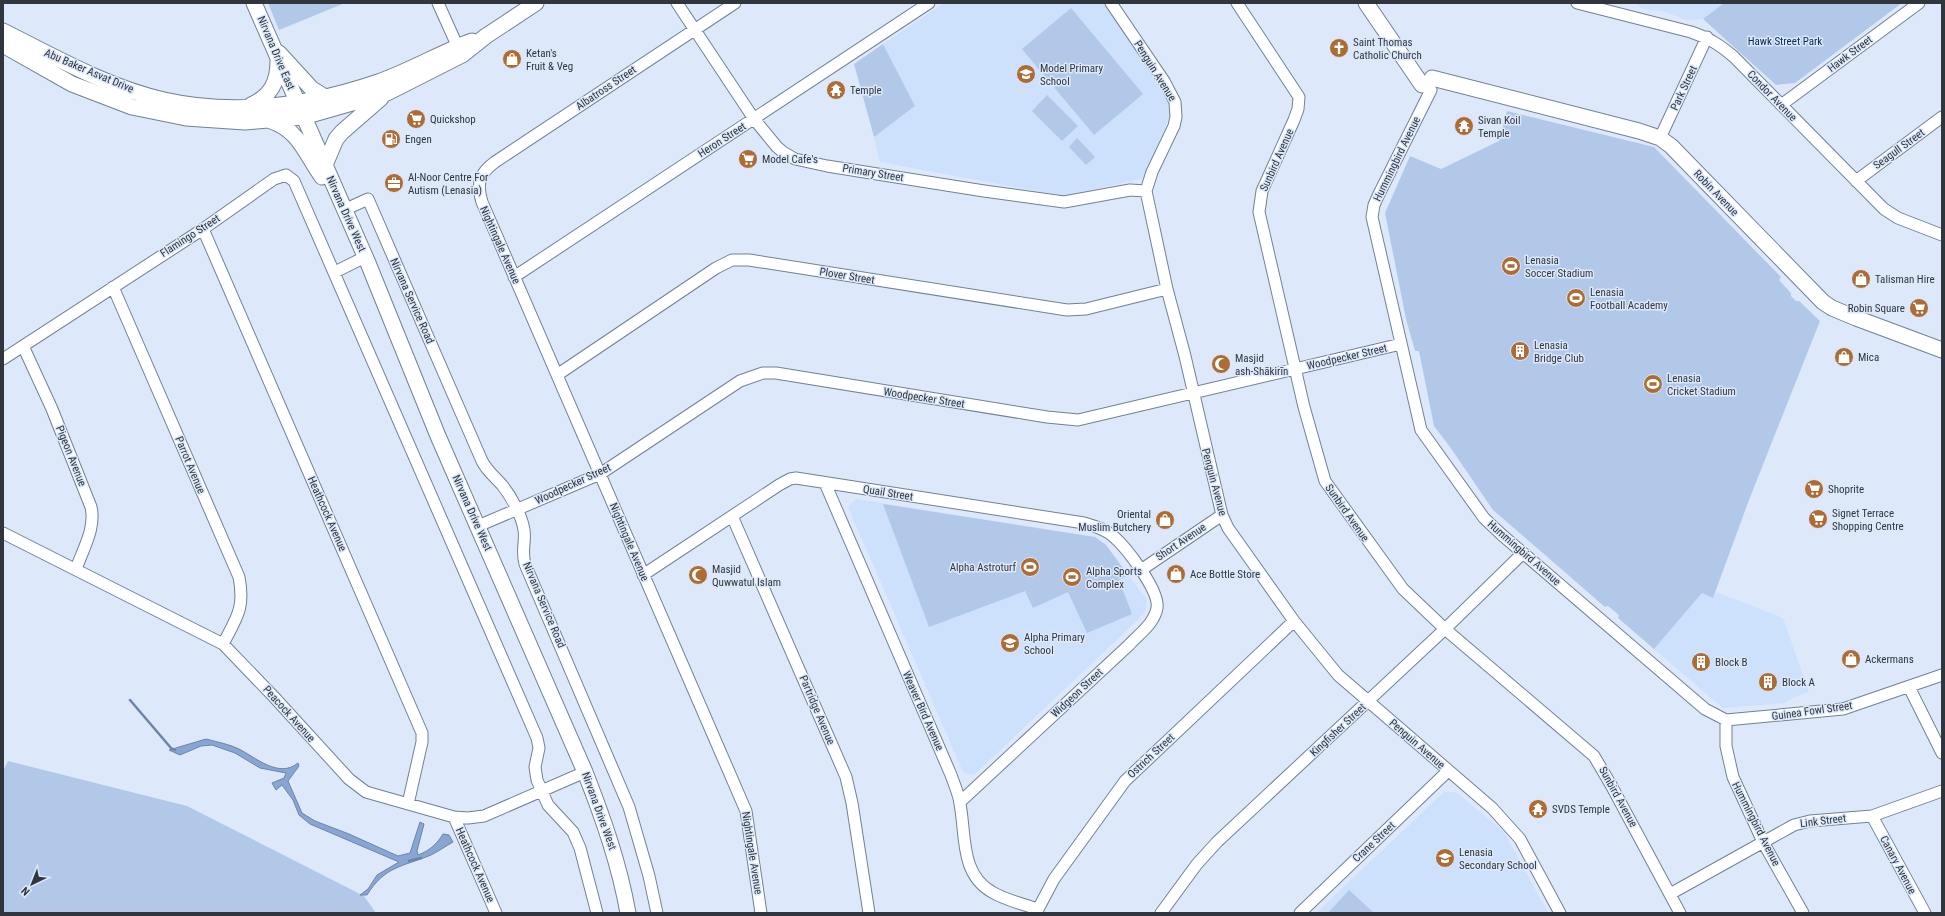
<svg xmlns="http://www.w3.org/2000/svg" width="1945" height="916" font-family="'Roboto Condensed',sans-serif">
<rect width="100%" height="100%" fill="#dde9fb"/>
<path fill="#cde0fc" d="M 944,3 L 1106,3 L 1174,105 L 1145,178 L 1063,196 L 880,162 L 874,137 L 915,106 L 883,44 Z
M 1636,3 L 1724,3 L 1703,19 L 1687,20 L 1662,11 L 1643,9 Z
M 856,499 L 1095,537 L 1106,545 L 1147,600 L 1145,613 L 974,775 L 963,772 L 848,507 Z
M 1703,592 L 1713,598 L 1716,592 L 1783,618 L 1809,692 L 1792,698 L 1785,703 L 1723,708 L 1654,649 Z
M 1444,792 L 1456,792 L 1504,832 L 1548,913 L 1316,913 Z"/>
<path fill="#b2c8e9" d="M 268,3 L 345,3 L 279,30 Z
M 1724,3 L 1902,3 L 1795,83 L 1776,85 L 1703,19 Z
M 1071,8 L 1143,94 L 1094,135 L 1022,49 Z
M 883,44 L 915,106 L 874,137 L 854,64 Z
M 1047,95 L 1078,126 L 1062,141 L 1032,111 Z
M 1507,111 L 1654,147 L 1781,277 L 1779,280 L 1791,293 L 1791,296 L 1796,301 L 1799,301 L 1820,321 L 1749,500 L 1713,598 L 1702,593 L 1654,649 L 1618,618 L 1619,615 L 1608,606 L 1605,607 L 1493,510 L 1450,447 L 1434,426 L 1419,351 L 1415,351 L 1406,319 L 1385,213 L 1410,156 L 1441,169 L 1499,141 Z
M 1077,138 L 1095,157 L 1086,165 L 1069,147 Z
M 883,504 L 1095,537 L 1106,545 L 1128,575 L 1119,580 L 1132,614 L 1087,633 L 1068,592 L 1033,608 L 1025,591 L 929,627 Z
M 8,761 L 187,806 L 364,896 L 376,913 L 3,913 L 3,771 Z
M 1349,890 L 1374,913 L 1328,913 Z"/>
<path fill="#88a6d3" stroke="#6e84a6" d="M 206,739 C 217,742 229,744 239,749 C 255,757 279,779 298,763 L 299,766 L 288,781 L 302,813 L 315,821 L 349,834 L 398,856 L 410,853 L 420,822 L 424,824 L 417,851 L 418,855 C 429,851 437,844 443,834 L 449,835 L 453,842 C 446,846 439,851 431,855 C 402,867 385,866 367,895 L 360,895 L 368,889 L 377,875 L 399,862 L 310,824 L 299,815 L 293,800 L 282,785 L 276,790 L 272,783 L 284,778 L 286,773 L 260,768 L 235,753 L 212,745 L 201,746 L 180,755 L 169,750 Z"/>
<g fill="none" stroke-linecap="round" stroke-linejoin="round">
<path stroke="#6e84a6" stroke-width="2.5" d="M 130,700 L 171,748 L 175,750
M 409,861 L 421,858"/>
<g stroke="#738094" stroke-width="13">
<path id="street" d="M 438,3 L 461,54
M 677,3 L 754,119 L 777,147 L 783,152 L 795,159 L 827,166 L 984,191 L 1064,202 L 1130,190 L 1146,191
M 735,3 L 495,162 C 480,173 476,183 482,202 L 746,811 L 761,913
M 1111,3 L 1164,81 L 1175,102 L 1176,117 L 1174,126 L 1152,172 L 1146,191 L 1167,289 L 1185,356 L 1222,515 L 1228,528 L 1294,621 L 1338,675 L 1492,808 L 1520,839 L 1560,913
M 1237,3 L 1299,97 L 1298,109 L 1294,120 L 1262,191 L 1259,212 L 1304,407 L 1325,481 L 1403,589 L 1445,629 L 1594,756 L 1611,785 L 1680,913
M 1577,3 L 1691,32 C 1709,38 1720,45 1734,57 L 1884,209 L 1898,218 L 1942,235
M 1431,90 L 1379,194 L 1374,205 L 1372,217 L 1421,430 L 1484,518 L 1502,535 L 1705,709 L 1726,720 L 1843,709 L 1942,675
M 1781,105 L 1919,3
M 1660,138 L 1707,37
M 1856,181 L 1942,117
M 344,210 L 368,199 L 482,461 C 487,471 495,477 502,485 C 511,496 522,516 524,530 C 526,542 521,550 525,564 L 629,807 L 649,876 L 657,913
M 203,229 L 422,733 L 422,742 L 408,804
M 335,272 L 365,257
M 514,277 L 929,3
M 113,287 L 239,577 C 245,608 237,617 223,644
M 23,346 L 52,409 L 91,507 C 96,528 83,549 76,569
M 3,359 L 203,229 L 274,179 L 286,175 L 294,181 L 537,738 L 539,748 L 535,767 L 537,780 L 548,805 L 573,832 L 580,848 L 597,913
M 557,375 L 716,268 L 732,260 L 749,260 L 1067,310 L 1086,309 L 1167,289
M 825,483 L 951,775 C 954,784 959,794 960,804 C 966,835 960,874 992,892 C 1005,900 1023,904 1037,909
M 732,516 L 846,777 L 852,803 L 869,913
M 478,526 L 600,474 L 740,381 L 763,373 L 776,373 L 1047,417 L 1078,420 L 1401,344
M 3,533 L 223,644 L 274,697 L 349,779 L 366,792 L 454,817 L 468,818 L 484,816 L 585,772
M 1141,570 L 1222,515
M 643,575 L 779,485 L 790,479 L 796,478 L 1084,523 C 1094,526 1105,529 1113,536 C 1126,547 1160,591 1157,608 C 1154,624 1139,634 1129,645 L 960,802
M 1909,687 L 1942,753
M 1726,720 L 1726,746 L 1733,777 L 1763,842 L 1803,913
M 1872,816 L 1925,913
M 454,817 L 496,913
M 1670,894 L 1794,825 L 1810,821 L 1872,816 L 1942,791
M 1036,913 L 1054,879 L 1125,781 L 1294,621
M 1161,913 L 1197,864 L 1217,842 L 1445,629 L 1523,553
M 1300,913 L 1448,771"/>
</g>
<g stroke="#738094" stroke-width="17">
<path id="secondary" d="M 254,3 L 368,263 L 438,436 L 585,772 C 603,818 619,863 628,913
M 1366,3 L 1422,85
M 3,31 C 55,57 107,87 164,100 C 235,116 310,105 378,82 C 410,71 440,53 472,41
M 3,45 L 72,84 L 132,107 L 186,118 L 245,122 L 303,117 L 387,93 L 462,55 L 486,36 L 536,3
M 279,53 L 312,89 L 325,97
M 1432,78 L 1639,131 L 1660,138 L 1671,146 L 1823,302 L 1832,308 L 1856,318 L 1942,350
M 251,105 C 271,96 278,82 278,61
M 271,121 C 299,130 306,155 322,177
M 325,165 L 336,139 L 342,132 L 381,98"/>
</g>
<use href="#street" stroke="#fff" stroke-width="11"/>
<use href="#secondary" stroke="#fff" stroke-width="15"/>
</g>
<defs>
<g id="church-disc" transform="scale(1)"><circle r="9.5" fill="#ac6c34" stroke="#dde9fb"/><path d="M-1.2-6h2.4v3.5h3.3v2.4h-3.3V6h-2.4V-.1h-3.3v-2.4h3.3Z" fill="#fff"/></g>
<g id="shop-disc" transform="scale(1)"><circle r="9.5" fill="#ac6c34" stroke="#dde9fb"/><path d="M-5-2.5h2.3a2.7 3.5 0 0 1 5.4 0H5L5.5 6h-11ZM-1.5-2.5h3a1.5 2.3 0 0 0-3 0Z" fill="#fff"/></g>
<g id="school-disc" transform="scale(1)"><circle r="9.5" fill="#ac6c34" stroke="#dde9fb"/><path d="M0-5L7-2L0 1L-7-2ZM-4 1L0 2.5L4 1V4Q0 6-4 4Z" fill="#fff"/></g>
<g id="temple-disc" transform="scale(1)"><circle r="9.5" fill="#ac6c34" stroke="#dde9fb"/><path d="M0-6L5-2H3V0L6.5 2.5H4V6H1.5V3h-3V6H-4V2.5H-6.5L-3 0V-2H-5Z" fill="#fff"/></g>
<g id="supermarket-disc" transform="scale(1)"><circle r="9.5" fill="#ac6c34" stroke="#dde9fb"/><path d="M-6-5.5h2.5l.6 2H6L4.5 2H-2.5L-4.4-4H-6ZM-1.5 3.2a1.3 1.3 0 1 0 .1 0ZM3 3.2a1.3 1.3 0 1 0 .1 0Z" fill="#fff"/></g>
<g id="fuel-disc" transform="scale(1)"><circle r="9.5" fill="#ac6c34" stroke="#dde9fb"/><path d="M-5.5-6h7V0h2V4h1.3V-2.5L3-4.5l.8-.8L6-3V5H2.5V1h-1V6h-7ZM-4.2-4.7v3.2H.2V-4.7Z" fill="#fff"/></g>
<g id="office-disc" transform="scale(1)"><circle r="9.5" fill="#ac6c34" stroke="#dde9fb"/><path d="M-6-3h4V-5.5h4V-3h4V5H-6ZM-1-4.5V-3h2v-1.5ZM-6 0V1H6V0Z" fill="#fff"/></g>
<g id="stadium-disc" transform="scale(1)"><circle r="9.5" fill="#ac6c34" stroke="#dde9fb"/><path d="M0-5a6.5 5 0 1 0 0 10a6.5 5 0 1 0 0-10ZM-3.5-1.8h7v3.6h-7Z" fill="#fff"/></g>
<g id="building-disc" transform="scale(1)"><circle r="9.5" fill="#ac6c34" stroke="#dde9fb"/><path d="M-4-6H4V6H1V3H-1V6H-4ZM-2.5-4.3h1.7v1.8h-1.7ZM.8-4.3h1.7v1.8H.8ZM-2.5-1h1.7V.8h-1.7ZM.8-1h1.7V.8H.8Z" fill="#fff"/></g>
<g id="mosque-disc" transform="scale(1)"><circle r="9.5" fill="#ac6c34" stroke="#dde9fb"/><path d="M3.5-4.9A6 6 0 1 0 3.5 4.9A5 5 0 1 1 3.5-4.9Z" fill="#fff"/></g>
</defs>
<g fill-rule="evenodd">
<use href="#church-disc" x="1339" y="48"/>
<use href="#shop-disc" x="512" y="59"/>
<use href="#school-disc" x="1026" y="74"/>
<use href="#temple-disc" x="836" y="90"/>
<use href="#supermarket-disc" x="416" y="119"/>
<use href="#temple-disc" x="1464" y="126"/>
<use href="#fuel-disc" x="391" y="139"/>
<use href="#supermarket-disc" x="748" y="159"/>
<use href="#office-disc" x="394" y="183"/>
<use href="#stadium-disc" x="1511" y="266"/>
<use href="#shop-disc" x="1861" y="279"/>
<use href="#stadium-disc" x="1576" y="298"/>
<use href="#supermarket-disc" x="1919" y="308"/>
<use href="#building-disc" x="1520" y="351"/>
<use href="#shop-disc" x="1844" y="357"/>
<use href="#mosque-disc" x="1221" y="364"/>
<use href="#stadium-disc" x="1653" y="384"/>
<use href="#supermarket-disc" x="1814" y="489"/>
<use href="#supermarket-disc" x="1818" y="519"/>
<use href="#shop-disc" x="1165" y="520"/>
<use href="#stadium-disc" x="1030" y="567"/>
<use href="#shop-disc" x="1176" y="574"/>
<use href="#mosque-disc" x="698" y="575"/>
<use href="#stadium-disc" x="1072" y="577"/>
<use href="#school-disc" x="1010" y="643"/>
<use href="#shop-disc" x="1851" y="659"/>
<use href="#building-disc" x="1701" y="662"/>
<use href="#building-disc" x="1768" y="682"/>
<use href="#temple-disc" x="1538" y="809"/>
<use href="#school-disc" x="1445" y="858"/>
</g>
<g text-anchor="middle" dominant-baseline="central" stroke-width="3" stroke-linejoin="round" paint-order="stroke">
<g font-size="11" fill="#052a60" stroke="#dde9fb">
<text x="1785" y="41">Hawk Street Park</text>
</g>
<g font-size="11" fill="#30353e" stroke="#dde9fb" text-anchor="start">
<text x="1353" y="42">Saint Thomas<tspan x="1353" dy="13">Catholic Church</tspan></text>
<text x="526" y="53">Ketan's<tspan x="526" dy="13">Fruit &amp; Veg</tspan></text>
<text x="1040" y="68">Model Primary<tspan x="1040" dy="13">School</tspan></text>
<text x="850" y="90">Temple</text>
<text x="430" y="119">Quickshop</text>
<text x="1478" y="120">Sivan Koil<tspan x="1478" dy="13">Temple</tspan></text>
<text x="405" y="139">Engen</text>
<text x="762" y="159">Model Cafe's</text>
<text x="408" y="177">Al-Noor Centre For<tspan x="408" dy="13">Autism (Lenasia)</tspan></text>
<text x="1525" y="260">Lenasia<tspan x="1525" dy="13">Soccer Stadium</tspan></text>
<text x="1875" y="279">Talisman Hire</text>
<text x="1590" y="292">Lenasia<tspan x="1590" dy="13">Football Academy</tspan></text>
<text x="1905" y="308" text-anchor="end">Robin Square</text>
<text x="1534" y="345">Lenasia<tspan x="1534" dy="13">Bridge Club</tspan></text>
<text x="1858" y="357">Mica</text>
<text x="1235" y="358">Masjid<tspan x="1235" dy="13">ash-Shākirīn</tspan></text>
<text x="1667" y="378">Lenasia<tspan x="1667" dy="13">Cricket Stadium</tspan></text>
<text x="1828" y="489">Shoprite</text>
<text x="1832" y="513">Signet Terrace<tspan x="1832" dy="13">Shopping Centre</tspan></text>
<text x="1151" y="514" text-anchor="end">Oriental<tspan x="1151" dy="13">Muslim Butchery</tspan></text>
<text x="1016" y="567" text-anchor="end">Alpha Astroturf</text>
<text x="712" y="569">Masjid<tspan x="712" dy="13">Quwwatul Islam</tspan></text>
<text x="1086" y="571">Alpha Sports<tspan x="1086" dy="13">Complex</tspan></text>
<text x="1190" y="574">Ace Bottle Store</text>
<text x="1024" y="637">Alpha Primary<tspan x="1024" dy="13">School</tspan></text>
<text x="1865" y="659">Ackermans</text>
<text x="1715" y="662">Block B</text>
<text x="1782" y="682">Block A</text>
<text x="1552" y="809">SVDS Temple</text>
<text x="1459" y="852">Lenasia<tspan x="1459" dy="13">Secondary School</tspan></text>
</g>
<g font-size="11" fill="#30353e" stroke="#dde9fb">
<text transform="translate(276 53) rotate(67)">Nirvana Drive East</text>
<text transform="translate(1850 54) rotate(-37)">Hawk Street</text>
<text transform="translate(89 71) rotate(23)">Abu Baker Asvat Drive</text>
<text transform="translate(1155 71) rotate(58)">Penguin Avenue</text>
<text transform="translate(606 88) rotate(-34)">Albatross Street</text>
<text transform="translate(1684 88) rotate(-65)">Park Street</text>
<text transform="translate(1772 96) rotate(46)">Condor Avenue</text>
<text transform="translate(722 140) rotate(-33)">Heron Street</text>
<text transform="translate(1899 149) rotate(-36)">Seagull Street</text>
<text transform="translate(1397 159) rotate(-64)">Hummingbird Avenue</text>
<text transform="translate(1277 160) rotate(-66)">Sunbird Avenue</text>
<text transform="translate(873 173) rotate(9)">Primary Street</text>
<text transform="translate(1716 193) rotate(46)">Robin Avenue</text>
<text transform="translate(346 214) rotate(66)">Nirvana Drive West</text>
<text transform="translate(190 236) rotate(-33)">Flamingo Street</text>
<text transform="translate(500 245) rotate(66)">Nightingale Avenue</text>
<text transform="translate(847 276) rotate(9)">Plover Street</text>
<text transform="translate(412 301) rotate(66)">Nirvana Service Road</text>
<text transform="translate(1347 357) rotate(-13)">Woodpecker Street</text>
<text transform="translate(924 398) rotate(9)">Woodpecker Street</text>
<text transform="translate(71 456) rotate(68)">Pigeon Avenue</text>
<text transform="translate(190 465) rotate(67)">Parrot Avenue</text>
<text transform="translate(1214 482) rotate(75)">Penguin Avenue</text>
<text transform="translate(573 484) rotate(-25)">Woodpecker Street</text>
<text transform="translate(888 493) rotate(9)">Quail Street</text>
<text transform="translate(472 513) rotate(66)">Nirvana Drive West</text>
<text transform="translate(1347 513) rotate(55)">Sunbird Avenue</text>
<text transform="translate(327 514) rotate(66)">Heathcock Avenue</text>
<text transform="translate(629 542) rotate(67)">Nightingale Avenue</text>
<text transform="translate(1181 542) rotate(-34)">Short Avenue</text>
<text transform="translate(1524 553) rotate(41)">Hummingbird Avenue</text>
<text transform="translate(544 605) rotate(67)">Nirvana Service Road</text>
<text transform="translate(1077 693) rotate(-43)">Widgeon Street</text>
<text transform="translate(817 710) rotate(67)">Partridge Avenue</text>
<text transform="translate(923 711) rotate(66)">Weaver Bird Avenue</text>
<text transform="translate(1812 711) rotate(-8)">Guinea Fowl Street</text>
<text transform="translate(289 714) rotate(48)">Peacock Avenue</text>
<text transform="translate(1338 730) rotate(-43)">Kingfisher Street</text>
<text transform="translate(1417 744) rotate(41)">Penguin Avenue</text>
<text transform="translate(1151 756) rotate(-43)">Ostrich Street</text>
<text transform="translate(1618 797) rotate(61)">Sunbird Avenue</text>
<text transform="translate(599 811) rotate(70)">Nirvana Drive West</text>
<text transform="translate(1823 821) rotate(-7)">Link Street</text>
<text transform="translate(1756 824) rotate(63)">Hummingbird Avenue</text>
<text transform="translate(1374 842) rotate(-43)">Crane Street</text>
<text transform="translate(752 853) rotate(81)">Nightingale Avenue</text>
<text transform="translate(475 865) rotate(66)">Heathcock Avenue</text>
<text transform="translate(1898 865) rotate(62)">Canary Avenue</text>
</g>
</g>
<rect width="1945" height="916" fill="none" stroke="#30353e" stroke-width="8"/>
<g transform="translate(32 884) rotate(223)" stroke="#dde9fb" stroke-width="3" paint-order="stroke">
<path d="M0-3L7 15L0 10L-7 15Z" fill="#30353e"/>
<text y="-6" font-size="11" font-weight="bold" text-anchor="middle" fill="#30353e">N</text>
</g>
</svg>
